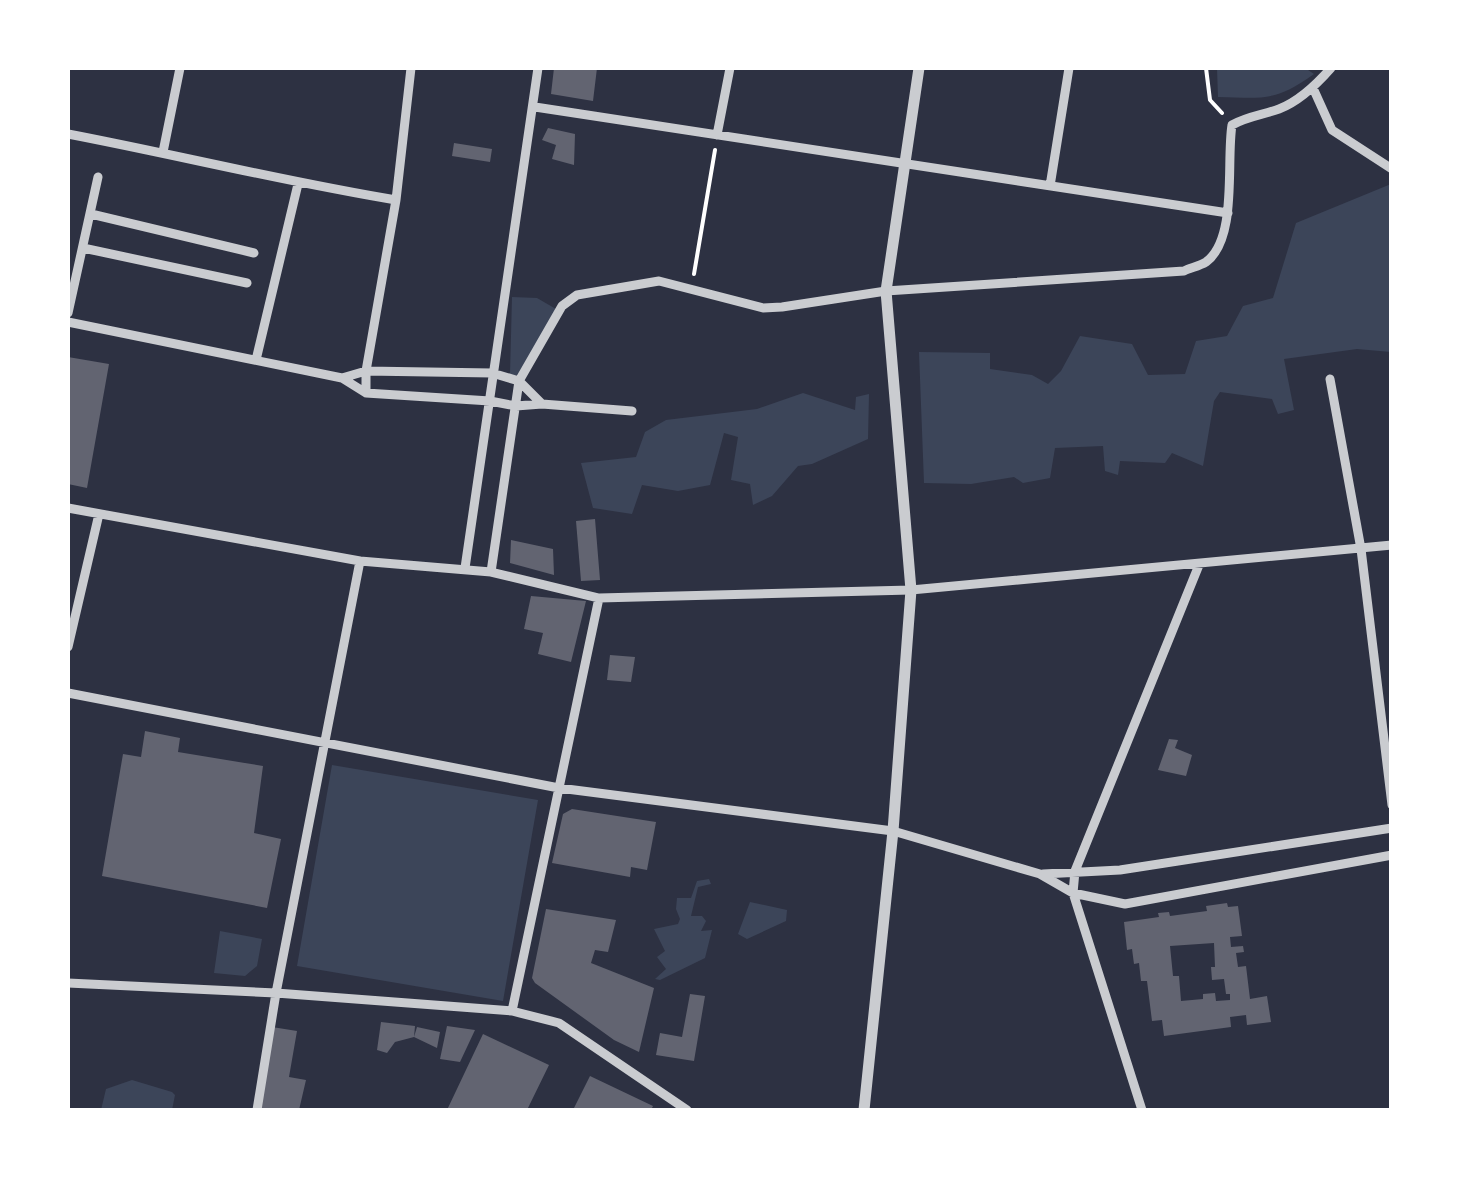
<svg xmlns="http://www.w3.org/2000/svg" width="1459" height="1178" font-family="Barlow,sans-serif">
<rect width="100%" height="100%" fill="#2d3142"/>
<path fill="#3c4559" d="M 1217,68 L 1305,68 L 1314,74 C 1275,102 1264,98 1218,97 Z
M 1391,184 L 1391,352 L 1357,349 L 1284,359 L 1294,410 L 1278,414 L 1272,399 L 1220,392 L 1214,401 L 1203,466 L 1172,453 L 1165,463 L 1120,461 L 1118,475 L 1105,471 L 1103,446 L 1055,448 L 1050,478 L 1023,483 L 1014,477 L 971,484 L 924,483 L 919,352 L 990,353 L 990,369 L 1032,375 L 1048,384 L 1061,371 L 1080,336 L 1132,344 L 1148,375 L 1185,374 L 1196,341 L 1227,336 L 1243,306 L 1273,298 L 1296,223 Z
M 512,297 L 537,298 L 556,309 L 518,376 L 510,374 Z
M 803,393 L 855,410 L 856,397 L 869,394 L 868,439 L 812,464 L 798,466 L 772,496 L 753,505 L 750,484 L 731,480 L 738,437 L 724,433 L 710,485 L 678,491 L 642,485 L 632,514 L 593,508 L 581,463 L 636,457 L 645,432 L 666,420 L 757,409 Z
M 332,765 L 538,800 L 503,1001 L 297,966 Z
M 709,879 L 711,884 L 698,887 L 691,916 L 702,916 L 706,921 L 701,931 L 712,930 L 705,958 L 660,980 L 655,979 L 666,969 L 657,957 L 665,951 L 654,929 L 678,924 L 680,919 L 676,909 L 677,898 L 691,898 L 697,881 Z
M 750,902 L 787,910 L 786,921 L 747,939 L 738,934 Z
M 220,931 L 262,939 L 257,966 L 245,976 L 214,973 Z
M 132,1080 L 172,1092 L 175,1095 L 172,1110 L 101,1110 L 106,1089 Z"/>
<path fill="#626471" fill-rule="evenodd" d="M 554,68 L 597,68 L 593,101 L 551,94 Z
M 548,128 L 575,134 L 574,165 L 552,159 L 556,145 L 542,140 Z
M 454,143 L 492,149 L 490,162 L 452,156 Z
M 68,357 L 109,364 L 87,488 L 68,484 Z
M 595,519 L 600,580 L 581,581 L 576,521 Z
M 511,540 L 553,549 L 554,575 L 510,563 Z
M 531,596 L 586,601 L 571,662 L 538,654 L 543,633 L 524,629 Z
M 610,655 L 635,657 L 631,682 L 607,680 Z
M 145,731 L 180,738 L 178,752 L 263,766 L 254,833 L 281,839 L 267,908 L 102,876 L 123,754 L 141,757 Z
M 1169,739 L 1178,740 L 1175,748 L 1192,755 L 1186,776 L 1158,770 Z
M 572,809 L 656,822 L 647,870 L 631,867 L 630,877 L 552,863 L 563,814 Z
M 1227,903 L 1228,907 L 1238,906 L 1242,936 L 1230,937 L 1231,947 L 1243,946 L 1244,952 L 1236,953 L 1238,967 L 1246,966 L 1250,999 L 1267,996 L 1271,1022 L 1247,1025 L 1246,1015 L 1230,1017 L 1231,1027 L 1164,1036 L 1162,1020 L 1152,1021 L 1147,981 L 1141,981 L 1139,963 L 1134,964 L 1132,949 L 1127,950 L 1124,922 L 1159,917 L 1158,913 L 1169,912 L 1170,916 L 1207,911 L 1206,906 ZM 1214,943 L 1215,967 L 1211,967 L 1212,980 L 1224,979 L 1226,994 L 1230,994 L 1230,1000 L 1216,1001 L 1215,993 L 1203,994 L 1203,999 L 1181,1001 L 1179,976 L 1173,976 L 1170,946 Z
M 546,909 L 616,920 L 608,952 L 595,950 L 591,963 L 654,988 L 639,1052 L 614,1040 L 535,983 L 532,978 Z
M 690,994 L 705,996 L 694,1061 L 656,1055 L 660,1033 L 682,1037 Z
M 381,1022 L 415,1026 L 414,1037 L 417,1027 L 440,1032 L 437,1048 L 414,1037 L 395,1042 L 387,1053 L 377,1050 Z
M 447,1026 L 475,1030 L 460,1062 L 440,1059 Z
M 272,1027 L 297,1031 L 289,1077 L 306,1080 L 299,1110 L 257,1110 Z
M 483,1034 L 549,1065 L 527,1110 L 447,1110 Z
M 590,1076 L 653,1106 L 651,1110 L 573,1110 Z"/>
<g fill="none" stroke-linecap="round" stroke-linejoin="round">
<path stroke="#fff" stroke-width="4" d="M 1206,68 L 1210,100 L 1222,113
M 694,274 L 715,150"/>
<path stroke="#caccd0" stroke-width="9" d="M 1313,88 L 1332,130 L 1392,169
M 535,107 L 1228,213
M 68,134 C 178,155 286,182 396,200
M 717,135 L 730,68
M 163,152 L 180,68
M 1050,186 L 1069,68
M 91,214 L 254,253
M 83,248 L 247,283
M 68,313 L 98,177
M 68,322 L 342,378 L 366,393 L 490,401 L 516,406 L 542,404 L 632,411
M 256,360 L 298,184
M 342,378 L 366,371 L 492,373 L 519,381 L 542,404
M 1330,379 L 1361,549 L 1392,805
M 366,393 L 366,371 L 396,200 L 411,68
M 68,508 L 360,561 L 491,572 L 599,598 L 911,590 L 1392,545
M 465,568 L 538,68
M 491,572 L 519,381 L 562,306 L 577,295 L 659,281 L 763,308 L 782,307 L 886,291 L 1184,271 C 1190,268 1200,266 1206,262 C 1238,239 1226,161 1232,125 C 1248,116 1263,115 1279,109 C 1300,101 1317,84 1331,68
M 68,647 L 99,514
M 68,693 L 559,788 L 893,831 L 1040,874 L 1073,893 L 1125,904 L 1392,855
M 1043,874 L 1120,870 L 1392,828
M 68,983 L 276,993 L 512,1011 L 559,1023 L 687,1110
M 512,1011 L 599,598
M 257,1110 L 276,993 L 360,561
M 1142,1110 L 1073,893 L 1075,871 L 1199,565"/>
<path stroke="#caccd0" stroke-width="11" d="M 864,1110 L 893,831 L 911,590 L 886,291 L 919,68"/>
</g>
<rect width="1459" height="1178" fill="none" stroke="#ffffff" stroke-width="140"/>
</svg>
